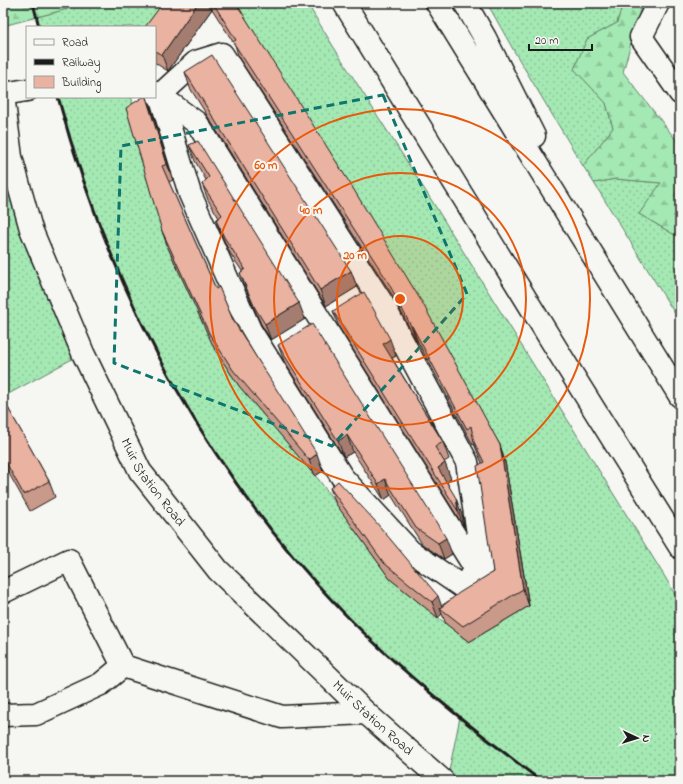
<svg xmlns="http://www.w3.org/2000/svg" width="683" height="784" font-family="'Indie Flower',sans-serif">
<defs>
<pattern id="grass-dots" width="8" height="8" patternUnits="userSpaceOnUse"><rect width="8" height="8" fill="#a4e8b3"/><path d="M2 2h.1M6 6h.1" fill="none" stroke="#8dc699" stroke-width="1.8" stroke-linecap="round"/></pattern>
<pattern id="forest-firs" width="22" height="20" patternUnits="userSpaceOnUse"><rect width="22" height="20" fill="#a4e8b3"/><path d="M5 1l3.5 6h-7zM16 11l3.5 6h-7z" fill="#8dc699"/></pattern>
</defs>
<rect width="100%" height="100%" fill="#f6f6f2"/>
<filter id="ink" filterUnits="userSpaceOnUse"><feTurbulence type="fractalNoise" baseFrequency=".025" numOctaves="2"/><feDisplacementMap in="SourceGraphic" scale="8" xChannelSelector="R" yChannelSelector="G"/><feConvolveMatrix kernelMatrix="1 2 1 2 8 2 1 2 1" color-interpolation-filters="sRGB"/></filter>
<g filter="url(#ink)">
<path fill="url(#grass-dots)" stroke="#608268" d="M 75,3 L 169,3 L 150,27 L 40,27 L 37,17 L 67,9 Z
M 231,3 L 307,3 L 333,46 L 432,201 L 665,577 L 680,603 L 680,781 L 447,781 L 460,717 C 420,683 379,649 342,611 C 201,465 111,292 58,97 L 132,97 L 133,126 L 215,350 L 239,386 L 319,480 L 390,579 L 469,642 L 529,606 L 505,462 Z
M 487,3 L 623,3 L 617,23 L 587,39 L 575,68 L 606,103 L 613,128 L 583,166 L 514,51 Z
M 3,161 L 83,353 L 3,397 Z
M 615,179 L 662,183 L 639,214 L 680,238 L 679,286 L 680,286 L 680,322 L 594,183 Z"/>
<path fill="url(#forest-firs)" stroke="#608268" d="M 3,3 L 75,3 L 67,9 L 3,26 Z
M 623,3 L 642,3 L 623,72 L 680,145 L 680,238 L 639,214 L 661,183 L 615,179 L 594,183 L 583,166 L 613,128 L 606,103 L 574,69 L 587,39 L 617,23 Z"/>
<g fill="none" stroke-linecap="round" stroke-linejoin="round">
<g stroke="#1c1c1c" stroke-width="25">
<g id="minor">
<path d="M 658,3 L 641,37 L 680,93"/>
<path d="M 222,54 L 382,303 L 467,462 L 483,566 L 461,586 L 410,551 L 342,477 L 250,330 L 190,194 L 160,95 L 196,62 Z"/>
<path d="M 156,93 L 197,123 L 477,571"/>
<path d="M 3,94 L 27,90"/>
<path id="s1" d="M 3,95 L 11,157 L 31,229 L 83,353 L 140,471 L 218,570 L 366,713 L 443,781"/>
<path d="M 3,592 L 69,560 L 123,666 L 282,717 L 366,713"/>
<path d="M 3,715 L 36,714 L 101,684 L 123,666"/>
</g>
</g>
<g stroke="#1c1c1c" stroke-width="25">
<path id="highway" d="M 344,3 L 567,366 L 680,547
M 437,3 L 680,396
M 465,3 L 485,38 L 534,136"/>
</g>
<use href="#minor" stroke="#f6f6f2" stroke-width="22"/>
<use href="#highway" stroke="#f6f6f2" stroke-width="22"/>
<path stroke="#1c1c1c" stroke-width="3" d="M 33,3 L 39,27
M 58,97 C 111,292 201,465 342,611 C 403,674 472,728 541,781"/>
</g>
<path fill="#c9998a" stroke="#1c1c1c" d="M 163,3 L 236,3 L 500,445 L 505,462 L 529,606 L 469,642 L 446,624 L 442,614 L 438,618 L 390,579 L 336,504 L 330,488 L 441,606 L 493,572 L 482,463 L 480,458 L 474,444 L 473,445 L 418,342 L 417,342 L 393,296 L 239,58 L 235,45 L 212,9 L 168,71 L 155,63 L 155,27 Z
M 185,72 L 351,271 L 357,287 L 326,306 L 190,88 Z
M 147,97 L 152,112 L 173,180 L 169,182 L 216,289 L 323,471 L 315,476 L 239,386 L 215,350 L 168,248 L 162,231 Z
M 189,145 L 305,319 L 271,340 L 261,324 L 246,289 L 240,273 L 242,271 L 230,253 L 222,236 L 216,220 L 219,218 L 208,200 L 202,184 L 206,180 L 195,161 Z
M 333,311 L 396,356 L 392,358 L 443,442 L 449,459 L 444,462 L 451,479 L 447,482 L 462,515 L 464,527 L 339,327 Z
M 278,345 L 452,554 L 444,559 L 422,544 L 391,495 L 384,500 L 353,452 L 344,457 L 284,361 Z
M 3,399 L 49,481 L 55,497 L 30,511 L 3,463 Z"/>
<path fill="#a47d70" stroke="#1c1c1c" d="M 198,3 L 210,3 L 212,9 L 168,71 L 162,55 Z
M 146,97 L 152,112 L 173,180 L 167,164 Z
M 351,271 L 357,287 L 326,306 L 320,290 Z
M 299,303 L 305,319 L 271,340 L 265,324 Z
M 411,326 L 412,326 L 418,342 L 417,342 Z
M 390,339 L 396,356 L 389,360 L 383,344 Z
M 347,435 L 353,452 L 344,457 L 338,441 Z
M 500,445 L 505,462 L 529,606 L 523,589 Z
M 317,454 L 323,471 L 315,476 L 309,460 Z
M 445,463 L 451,479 L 444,484 L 438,468 Z
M 385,479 L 391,495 L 384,500 L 378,484 Z
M 456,498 L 462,515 L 464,527 L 458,511 Z
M 446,538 L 452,554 L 444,559 L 438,543 Z
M 438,596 L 443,610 L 440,608 L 442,614 L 438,618 L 432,602 Z"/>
<path fill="#eab2a0" stroke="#1c1c1c" d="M 163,3 L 198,3 L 162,55 L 155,51 L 155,27 L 145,27 Z
M 213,3 L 236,3 L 351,185 L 423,304 L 500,445 L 523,589 L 463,626 L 440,608 L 459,593 L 493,572 L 477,466 L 484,462 L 474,442 L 471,426 L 467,429 L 412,326 L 411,326 L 387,280 L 233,42 L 236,40 Z
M 212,55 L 351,271 L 320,290 L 185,72 Z
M 143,97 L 146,97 L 167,164 L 162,166 L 216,289 L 219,287 L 233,320 L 317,454 L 309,460 L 233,370 L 209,333 L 162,231 L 126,108 Z
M 198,141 L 299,303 L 265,324 L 255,308 L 240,273 L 245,269 L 224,237 L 216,220 L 222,215 L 202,184 L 209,177 L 189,145 Z
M 364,292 L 390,339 L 383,344 L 443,442 L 435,447 L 445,463 L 438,468 L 456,498 L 458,511 L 333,311 Z
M 312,324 L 446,538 L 438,543 L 416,528 L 385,479 L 378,484 L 347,435 L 338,441 L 278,345 Z
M 3,399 L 49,481 L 24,495 L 3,457 Z
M 338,481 L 375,521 L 438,596 L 432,602 L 384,563 L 330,488 Z"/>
</g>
<path fill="none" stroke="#0f766e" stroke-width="3" stroke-dasharray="8 5" stroke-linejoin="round" d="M 383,95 L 467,294 L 332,446 L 114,363 L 121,146 Z"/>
<circle cx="400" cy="299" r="63" fill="#e8590c" fill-opacity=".12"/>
<g fill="none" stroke="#e8590c" stroke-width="2">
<circle cx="400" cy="299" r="63"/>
<circle cx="400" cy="299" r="126"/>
<circle cx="400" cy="299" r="190"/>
</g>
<g text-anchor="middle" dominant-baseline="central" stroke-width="4" stroke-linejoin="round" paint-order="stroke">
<g font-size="14" fill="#1c1c1c" stroke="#f6f6f2">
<text stroke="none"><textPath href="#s1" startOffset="419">Muir Station Road</textPath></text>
<text stroke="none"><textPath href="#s1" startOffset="743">Muir Station Road</textPath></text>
</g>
</g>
<circle cx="400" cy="299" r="6" fill="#e8590c" stroke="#f6f6f2" stroke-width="2"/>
<g font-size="12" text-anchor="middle" font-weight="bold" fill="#e8590c" stroke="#f6f6f2" stroke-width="4" stroke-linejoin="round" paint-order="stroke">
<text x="266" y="169">60 m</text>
<text x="311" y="214">40 m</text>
<text x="355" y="259">20 m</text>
</g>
<rect width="683" height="784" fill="none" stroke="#f6f6f2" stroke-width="16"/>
<rect x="8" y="8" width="667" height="768" fill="none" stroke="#1c1c1c" stroke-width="1.5" filter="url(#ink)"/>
<rect x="26" y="26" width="130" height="72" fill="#f6f6f2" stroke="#9f9f9c"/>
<rect x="34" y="39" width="20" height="6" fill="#f6f6f2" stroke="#9f9f9c"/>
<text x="62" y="46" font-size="12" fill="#1c1c1c">Road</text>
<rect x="34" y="59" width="20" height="6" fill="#1c1c1c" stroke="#9f9f9c"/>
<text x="62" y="66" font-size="12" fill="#1c1c1c">Railway</text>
<rect x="34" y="76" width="20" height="12" fill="#eab2a0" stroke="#9f9f9c"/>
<text x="62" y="86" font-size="12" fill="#1c1c1c">Building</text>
<g transform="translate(637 738) rotate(94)" stroke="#f6f6f2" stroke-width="3" paint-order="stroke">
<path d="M0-3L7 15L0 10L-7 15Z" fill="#1c1c1c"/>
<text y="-6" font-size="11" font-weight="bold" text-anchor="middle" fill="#1c1c1c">N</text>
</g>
<path d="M529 44v6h63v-6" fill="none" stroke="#1c1c1c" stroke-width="2"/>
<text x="535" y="44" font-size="12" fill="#1c1c1c" stroke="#f6f6f2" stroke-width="3" paint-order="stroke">20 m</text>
</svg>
